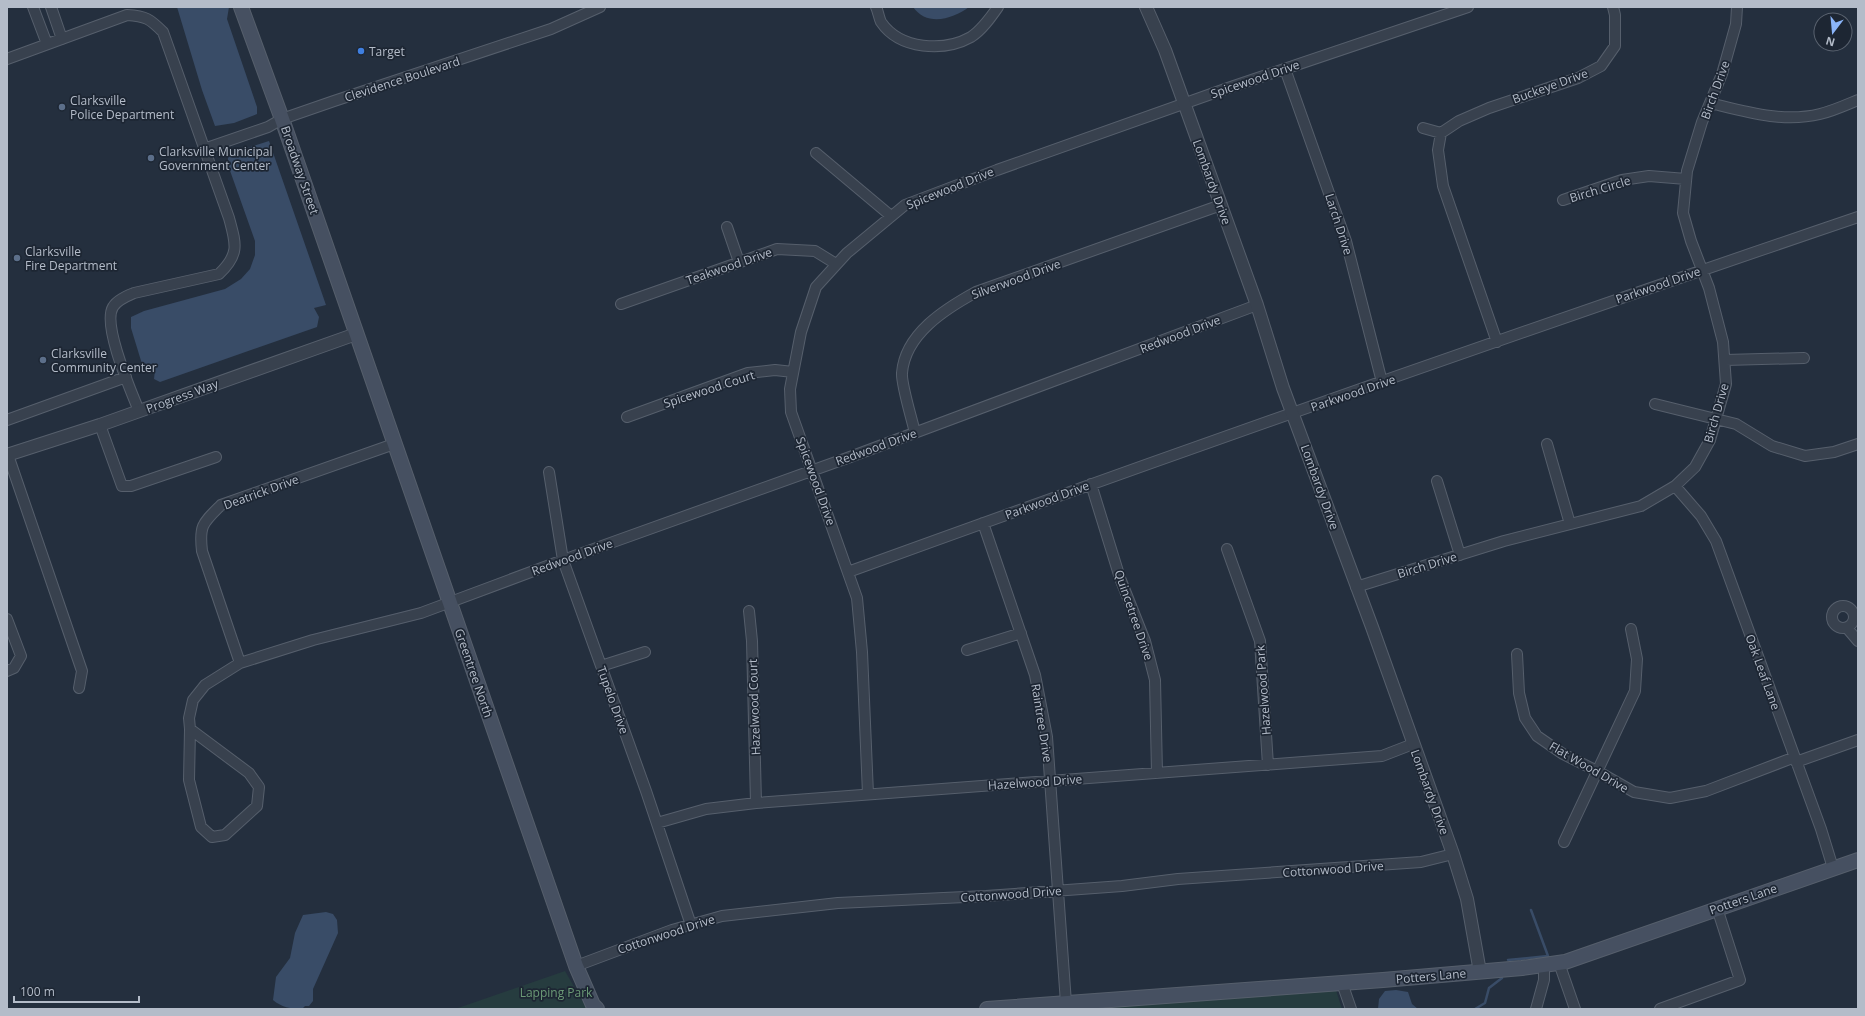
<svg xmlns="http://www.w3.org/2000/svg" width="1865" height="1016" font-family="'Open Sans',sans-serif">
<rect width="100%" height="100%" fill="#242f3e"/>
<path fill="#263c3f" d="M 565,971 L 587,1009 L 455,1009 Z
M 1334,984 L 1342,1009 L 1032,1009 Z"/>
<path fill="#394c67" d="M 177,7 L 229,7 L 227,19 L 257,107 L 257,114 L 234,123 L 215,126 L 202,90 Z
M 913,7 L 969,7 C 953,19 927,27 913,7 Z
M 269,141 L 326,305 L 314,308 L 319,317 L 317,327 L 160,382 L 154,379 L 155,370 L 151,366 L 142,364 L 131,328 L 131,317 L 144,311 L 225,289 L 241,279 L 250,269 L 255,255 L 255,241 L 228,165 L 228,157 L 244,149 Z
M 326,912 L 333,914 L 337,920 L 338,933 L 313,989 L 313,1001 L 309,1006 L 305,1006 L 302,1009 C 291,1009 281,1007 273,1000 L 276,977 L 290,958 L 295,933 L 303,915 Z
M 1396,990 L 1408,992 L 1412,1004 L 1418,1009 L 1378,1009 L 1379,999 L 1385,991 Z"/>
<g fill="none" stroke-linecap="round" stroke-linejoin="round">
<path stroke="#394c67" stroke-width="2.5" d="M 1508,960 L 1548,956 L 1531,910
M 1475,1009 L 1485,1003 L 1489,988 L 1502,978"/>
<g stroke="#565f6c" stroke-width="12">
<path id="minor" d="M 33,7 L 47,44
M 51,7 L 62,39
M 876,7 C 878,11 879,18 881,22 C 900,50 944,52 971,37 C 982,30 991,17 998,7
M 7,59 L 127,15 C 146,16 150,19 163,32 L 229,218 C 236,244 240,254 219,274 L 134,293 C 127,296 117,300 113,307 C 102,325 131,391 139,411
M 1285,69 L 1346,241 L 1382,382
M 1710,103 C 1747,112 1783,123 1820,114 C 1833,111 1846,105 1858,100
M 1423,128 L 1441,133
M 204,149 L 268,127 L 282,119 L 334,101 L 551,29 L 600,7
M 816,153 L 891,216
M 1563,200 L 1622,180 L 1649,176 L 1686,179
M 727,227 L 739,262
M 621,304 L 777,249 L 815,251 L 836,264
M 1497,342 L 1443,186 L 1438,150 L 1441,133 L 1459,121 L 1489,108 L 1578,78 L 1601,66 L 1615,46 L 1615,15 L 1613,7
M 1725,360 L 1804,358
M 1655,404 L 1736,424 L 1772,446 L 1805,456 L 1834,452 L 1858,444
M 627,417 L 748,373 L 775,370 L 793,372
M 7,420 L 126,377
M 100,425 L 122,486 L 131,486 L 216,457
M 915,433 C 912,419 901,384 902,373 C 905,334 945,309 976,292 L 1221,205
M 1547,444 L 1570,524
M 8,455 L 82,671 L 79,688
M 549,472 L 563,560 L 646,791 L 691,925
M 1437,481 L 1460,555
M 1091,484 L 1120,578 L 1145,641 L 1155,680 L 1157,773
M 1675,486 L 1701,516 L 1716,541 L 1821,829 L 1833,868
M 983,523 L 1035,675 L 1047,737 L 1066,1003
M 1227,549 L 1260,641 L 1268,765
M 848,572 C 1184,450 1520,332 1858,217
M 1356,587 L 1504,541 L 1641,506 L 1675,486 L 1695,467 L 1710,440 L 1726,384 L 1723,342 L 1709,288 L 1691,241 L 1683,213 L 1687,171 L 1702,122 L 1722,74 L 1736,24 L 1737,7
M1832 617a11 11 0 1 1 22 0a11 11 0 1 1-22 0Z
M 749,611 L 752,641 L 756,803
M 7,619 L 21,656 L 14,668 L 7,671
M 1847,628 L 1858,641
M 967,650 L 1021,633
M 1517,654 L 1519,693 L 1525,718 L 1537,736 L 1563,754 L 1597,771 L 1634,792 L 1670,798 L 1706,791 L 1795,757
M 240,663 L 202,551 C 199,525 203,523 221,505 L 394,444
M 601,666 L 645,652
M 190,729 L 189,718 L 193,700 L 205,685 L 240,663 L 313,640 L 421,613 L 563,560 L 850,457 L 1257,305
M 190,729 L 249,773 L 259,787 L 257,806 L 225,835 L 212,837 L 201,827 L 189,780 Z
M 1796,762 L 1858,740
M 868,794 L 862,652 L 857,598 L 791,412 L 790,389 L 801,332 L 816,287 L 847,253 L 905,205 L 997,170 L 1228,88 L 1468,7
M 657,823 L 706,809 L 756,803 L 1382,756 L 1413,744
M 1564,842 L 1635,691 L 1637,659 L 1631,629
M 1559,963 L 1575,1009
M 576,966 L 672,930 L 722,916 L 838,903 L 986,896 L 1122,886 L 1178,879 L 1421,862 L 1453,854
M 1342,983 L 1351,1009
M 1536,1009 L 1544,980 L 1544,965
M 1660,1009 L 1740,980 L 1717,908"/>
</g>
<g stroke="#565f6c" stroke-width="14">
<path id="tertiary" d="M 1146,7 L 1165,50 L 1257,305 L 1283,388 L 1372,627 L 1453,854 L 1467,899 L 1480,972
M 7,455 L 100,425 L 356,334"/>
</g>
<g stroke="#565f6c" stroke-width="16">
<path id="secondary" d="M 241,7 L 282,119 L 576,966 L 593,1005 L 597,1009
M 987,1009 L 1383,980 L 1522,968 L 1565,962 L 1858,860"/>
</g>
<use href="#minor" stroke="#38414e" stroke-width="10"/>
<use href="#tertiary" stroke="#38414e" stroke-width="12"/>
<use href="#secondary" stroke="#465061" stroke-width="14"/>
</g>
<circle fill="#3f7fe0" stroke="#1d2633" stroke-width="1.5" cx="361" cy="51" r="4"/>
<g fill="#5c6f8a" stroke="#1d2633" stroke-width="1.5">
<circle cx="62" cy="107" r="4"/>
<circle cx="151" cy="158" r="4"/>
<circle cx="17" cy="258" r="4"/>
<circle cx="43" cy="360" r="4"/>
</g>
<g text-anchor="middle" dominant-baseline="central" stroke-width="3.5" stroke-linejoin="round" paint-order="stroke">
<g font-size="12" fill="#b4bcc9" stroke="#1d2633" text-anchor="start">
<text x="369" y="51">Target</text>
<text x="70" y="100">Clarksville<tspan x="70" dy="14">Police Department</tspan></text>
<text x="159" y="151">Clarksville Municipal<tspan x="159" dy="14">Government Center</tspan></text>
<text x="25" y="251">Clarksville<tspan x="25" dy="14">Fire Department</tspan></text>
<text x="51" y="353">Clarksville<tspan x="51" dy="14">Community Center</tspan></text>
</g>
<g font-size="12" fill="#b4bcc9" stroke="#1d2633">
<text transform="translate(402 79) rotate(-18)">Clevidence Boulevard</text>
<text transform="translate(1255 79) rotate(-19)">Spicewood Drive</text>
<text transform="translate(1550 86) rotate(-20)">Buckeye Drive</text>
<text transform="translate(1715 90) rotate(-70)">Birch Drive</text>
<text transform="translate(300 170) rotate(71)">Broadway Street</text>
<text transform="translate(1212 182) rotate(70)">Lombardy Drive</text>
<text transform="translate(950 188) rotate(-22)">Spicewood Drive</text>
<text transform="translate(1600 189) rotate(-17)">Birch Circle</text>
<text transform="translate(1339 224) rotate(72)">Larch Drive</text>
<text transform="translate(729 266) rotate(-19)">Teakwood Drive</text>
<text transform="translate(1016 279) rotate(-20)">Silverwood Drive</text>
<text transform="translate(1658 285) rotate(-19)">Parkwood Drive</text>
<text transform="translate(1180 334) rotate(-21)">Redwood Drive</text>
<text transform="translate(709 389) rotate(-18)">Spicewood Court</text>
<text transform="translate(1353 393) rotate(-19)">Parkwood Drive</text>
<text transform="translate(182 396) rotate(-20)">Progress Way</text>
<text transform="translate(1716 413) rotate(-74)">Birch Drive</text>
<text transform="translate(876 447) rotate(-20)">Redwood Drive</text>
<text transform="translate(816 481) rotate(70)">Spicewood Drive</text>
<text transform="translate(1320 487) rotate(70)">Lombardy Drive</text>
<text transform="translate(261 492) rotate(-20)">Deatrick Drive</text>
<text transform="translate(1047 500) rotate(-20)">Parkwood Drive</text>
<text transform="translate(572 557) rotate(-20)">Redwood Drive</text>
<text transform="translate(1427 565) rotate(-17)">Birch Drive</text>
<text transform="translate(1134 615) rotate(71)">Quincetree Drive</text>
<text transform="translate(1763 672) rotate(70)">Oak Leaf Lane</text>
<text transform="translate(474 673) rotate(71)">Greentree North</text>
<text transform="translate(1263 690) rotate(-94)">Hazelwood Park</text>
<text transform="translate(613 700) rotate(70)">Tupelo Drive</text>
<text transform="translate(754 707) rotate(-92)">Hazelwood Court</text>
<text transform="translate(1042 723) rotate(81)">Raintree Drive</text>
<text transform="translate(1589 767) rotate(30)">Flat Wood Drive</text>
<text transform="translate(1035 782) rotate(-4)">Hazelwood Drive</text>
<text transform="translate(1430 792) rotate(70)">Lombardy Drive</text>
<text transform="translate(1333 869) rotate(-4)">Cottonwood Drive</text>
<text transform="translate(1011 894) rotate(-4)">Cottonwood Drive</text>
<text transform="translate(1743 899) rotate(-19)">Potters Lane</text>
<text transform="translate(666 934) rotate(-18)">Cottonwood Drive</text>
<text transform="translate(1431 976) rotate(-5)">Potters Lane</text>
</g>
<g font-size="12" fill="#6b9a76" stroke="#1d2633">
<text x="556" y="992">Lapping Park</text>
</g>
</g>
<rect width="1865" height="1016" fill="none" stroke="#b4bcc9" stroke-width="16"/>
<g transform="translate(1833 32) rotate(196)"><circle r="19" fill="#1d2633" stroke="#59626f"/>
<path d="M0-3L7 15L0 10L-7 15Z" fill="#8ab4f8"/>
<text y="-6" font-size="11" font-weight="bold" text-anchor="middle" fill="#b4bcc9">N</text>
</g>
<path d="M14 996v6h125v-6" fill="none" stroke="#b4bcc9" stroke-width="2"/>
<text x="20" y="996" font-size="12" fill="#b4bcc9" stroke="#1d2633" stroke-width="3" paint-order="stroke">100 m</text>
</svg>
